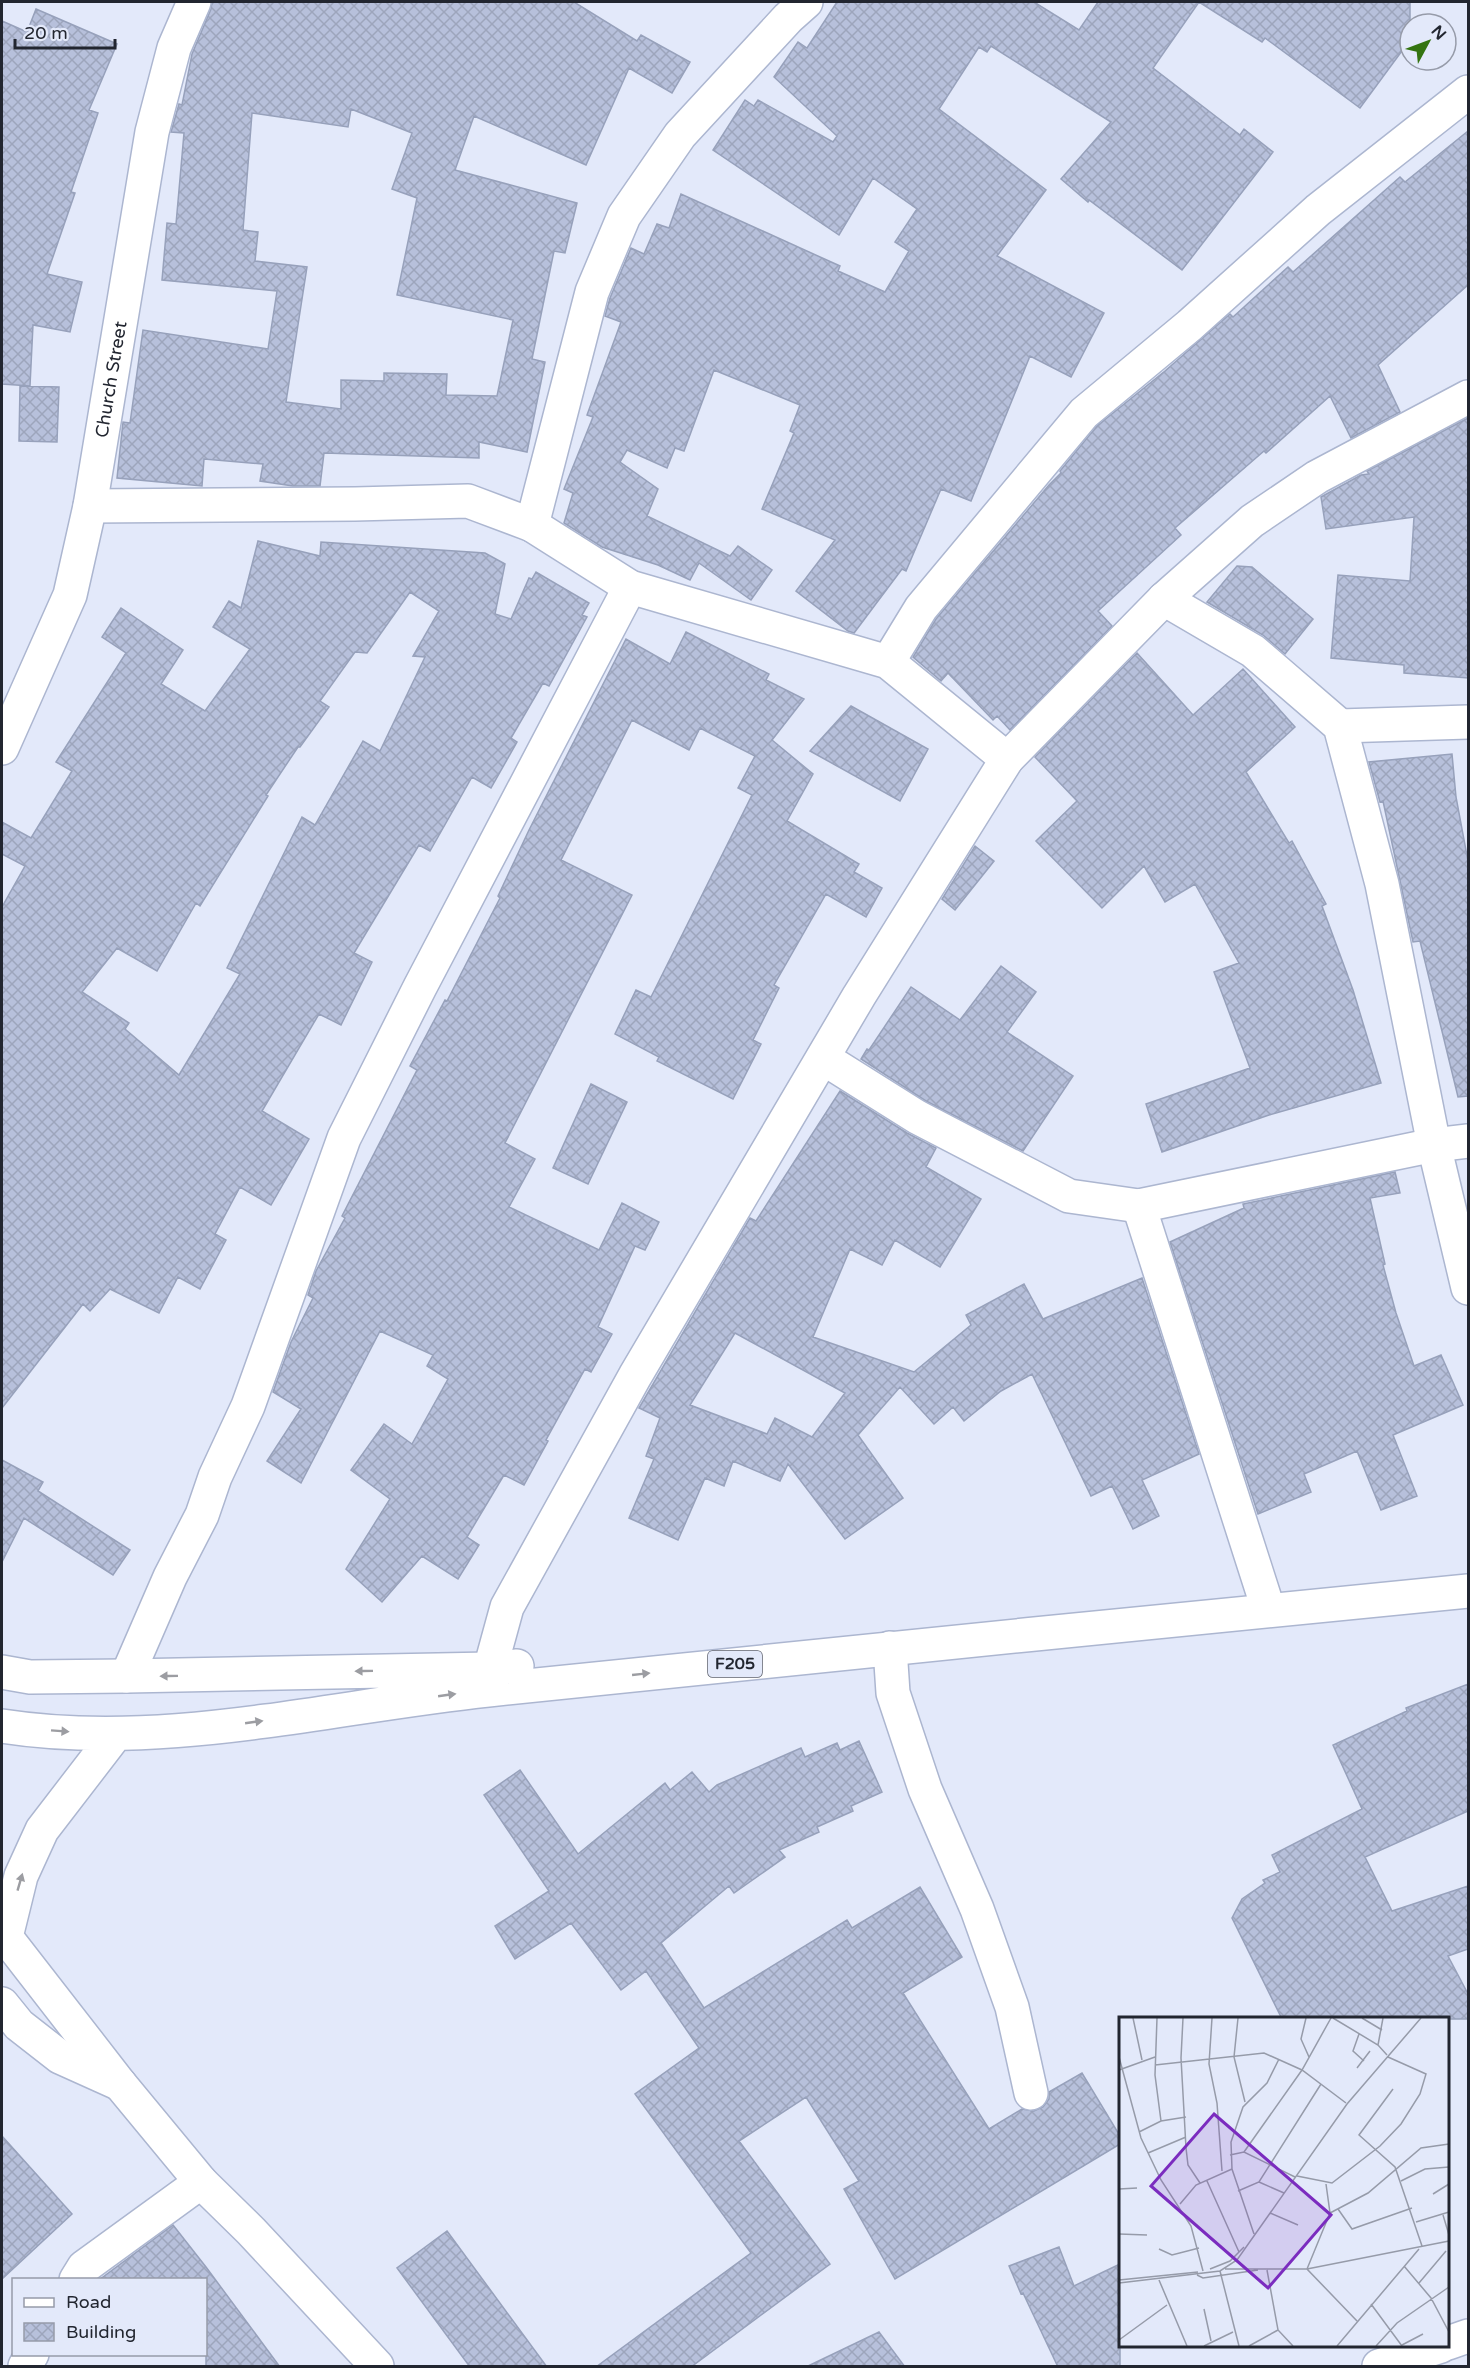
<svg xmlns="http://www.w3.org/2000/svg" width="1470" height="2368" font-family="'Varela Round',sans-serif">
<defs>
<pattern id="building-cross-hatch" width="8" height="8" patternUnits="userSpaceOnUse" patternTransform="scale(1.5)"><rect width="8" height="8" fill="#b7c0db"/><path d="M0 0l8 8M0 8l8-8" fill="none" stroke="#9da5bc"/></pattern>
</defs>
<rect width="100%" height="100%" fill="#e3e9fa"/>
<path fill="url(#building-cross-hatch)" stroke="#97a1bb" stroke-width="1.5" fill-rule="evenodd" d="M 212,2 L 574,2 L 637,41 L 641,35 L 690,62 L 672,93 L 629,68 L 586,165 L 474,116 L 455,170 L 577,203 L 565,253 L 554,251 L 532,359 L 545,362 L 527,452 L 479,442 L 479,458 L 324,453 L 320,486 L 293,486 L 260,481 L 263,464 L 204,459 L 202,486 L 117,478 L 123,422 L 130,423 L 143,330 L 268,349 L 277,291 L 162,280 L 167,223 L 176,224 L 184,133 L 171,132 L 179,104 L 182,105 L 192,54 L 211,9 ZM 351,109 L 412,133 L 392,189 L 417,198 L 397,295 L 513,320 L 497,396 L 446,395 L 447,374 L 384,373 L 384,381 L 341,380 L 341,409 L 286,402 L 307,267 L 255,261 L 258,232 L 243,230 L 252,113 L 348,127 Z
M 837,2 L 1034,2 L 1079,30 L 1098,2 L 1410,2 L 1410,40 L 1360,108 L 1265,38 L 1262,42 L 1199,2 L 1153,68 L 1240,135 L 1244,129 L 1273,152 L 1182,270 L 1089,200 L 1088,202 L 1061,179 L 1111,122 L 991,46 L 987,52 L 979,47 L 939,109 L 1046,190 L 997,256 L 1104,313 L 1071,377 L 1030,356 L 971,501 L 941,489 L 906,571 L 902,569 L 854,633 L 848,631 L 796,591 L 835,540 L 762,509 L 794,433 L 790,431 L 800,405 L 714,370 L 684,451 L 675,448 L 667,468 L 627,450 L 620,462 L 658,489 L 647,516 L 730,556 L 738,546 L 772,570 L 751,600 L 699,563 L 690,580 L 658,565 L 602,547 L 564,523 L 573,493 L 564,489 L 593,417 L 587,415 L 621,322 L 605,316 L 610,298 L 631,248 L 644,254 L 657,224 L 669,228 L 681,194 L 840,266 L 838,271 L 885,292 L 909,251 L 895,242 L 917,209 L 873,178 L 839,235 L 713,150 L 745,100 L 754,106 L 758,100 L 833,142 L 837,136 L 774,77 L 798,42 L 807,48 Z
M 36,9 L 117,44 L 89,110 L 98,113 L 71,192 L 75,193 L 47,274 L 82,282 L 70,332 L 33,325 L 30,386 L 2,384 L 2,21 L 27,32 Z
M 1468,131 L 1468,285 L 1378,365 L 1400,412 L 1351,438 L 1330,396 L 1266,453 L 1264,451 L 1175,528 L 1181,535 L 1098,611 L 1112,626 L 1010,730 L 997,716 L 993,720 L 948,673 L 941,681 L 913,657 L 936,619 L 1049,485 L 1061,473 L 1060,471 L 1097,426 L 1165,371 L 1230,314 L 1233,317 L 1288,267 L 1293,272 L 1400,177 L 1405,182 Z
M 20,386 L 59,387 L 57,442 L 19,441 Z
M 1468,418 L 1468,678 L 1404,673 L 1404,665 L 1331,658 L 1338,575 L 1410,581 L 1414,517 L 1326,529 L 1321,497 L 1361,475 L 1369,474 L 1367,471 Z
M 258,541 L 320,556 L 321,542 L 485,553 L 505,564 L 495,614 L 511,619 L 529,578 L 532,579 L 536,572 L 589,603 L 582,615 L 587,617 L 549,686 L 543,683 L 511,738 L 517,742 L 491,788 L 472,777 L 430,851 L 419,845 L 354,953 L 372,962 L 341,1025 L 319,1014 L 262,1111 L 309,1139 L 271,1205 L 240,1187 L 215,1234 L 226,1240 L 200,1289 L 178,1277 L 159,1313 L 110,1289 L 90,1311 L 83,1304 L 2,1408 L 2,907 L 25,866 L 2,854 L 2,822 L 31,838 L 72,771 L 56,762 L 126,653 L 102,637 L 121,608 L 183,650 L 161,684 L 205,711 L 250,649 L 213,627 L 229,601 L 241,608 ZM 410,592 L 439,611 L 413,656 L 425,657 L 380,751 L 363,741 L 315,825 L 302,817 L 227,968 L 240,974 L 179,1075 L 125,1029 L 129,1023 L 82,992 L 117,948 L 157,971 L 196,903 L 200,906 L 268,796 L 266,795 L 298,747 L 300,747 L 329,707 L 320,701 L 355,652 L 367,653 Z
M 1237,566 L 1252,567 L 1313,619 L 1285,654 L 1263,635 L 1207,602 Z
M 686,632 L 769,674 L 766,680 L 804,699 L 772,740 L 813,774 L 787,821 L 859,864 L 854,872 L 882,888 L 866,917 L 826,894 L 774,985 L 779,988 L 753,1040 L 761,1044 L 733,1099 L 657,1061 L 659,1057 L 615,1034 L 636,990 L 651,997 L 752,795 L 738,788 L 755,756 L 700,728 L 689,750 L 632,720 L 561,860 L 632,895 L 505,1143 L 535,1159 L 509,1207 L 599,1250 L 622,1203 L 659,1222 L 645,1250 L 635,1246 L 598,1327 L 612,1334 L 591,1372 L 585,1369 L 546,1440 L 548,1441 L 524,1485 L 504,1475 L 467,1537 L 479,1545 L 458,1579 L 422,1556 L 382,1602 L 346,1569 L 390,1499 L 351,1470 L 384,1424 L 412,1444 L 448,1379 L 427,1366 L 433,1355 L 380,1331 L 301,1483 L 267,1461 L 301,1409 L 273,1392 L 291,1342 L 313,1298 L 308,1295 L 316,1271 L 345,1218 L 342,1216 L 417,1070 L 410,1066 L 445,1000 L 447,1001 L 500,898 L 498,896 L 529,830 L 626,639 L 670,664 Z
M 1137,653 L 1193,715 L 1243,669 L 1295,727 L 1246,772 L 1289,843 L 1292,841 L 1326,904 L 1322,906 L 1353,990 L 1381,1083 L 1269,1115 L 1162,1152 L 1146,1104 L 1250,1068 L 1214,972 L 1239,963 L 1195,884 L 1165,902 L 1144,866 L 1102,908 L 1036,841 L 1077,801 L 1035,757 Z
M 851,706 L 928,749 L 900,801 L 810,751 Z
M 1452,754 L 1456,797 L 1468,861 L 1468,1096 L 1458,1097 L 1420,941 L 1413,942 L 1383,801 L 1380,802 L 1369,762 Z
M 975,846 L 994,861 L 955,910 L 942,899 Z
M 1001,966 L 1036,992 L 1007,1032 L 1073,1076 L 1023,1151 L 926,1101 L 861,1059 L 867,1049 L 869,1050 L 911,987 L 960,1020 Z
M 591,1084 L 627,1102 L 588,1184 L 553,1168 Z
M 840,1091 L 907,1133 L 936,1148 L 926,1167 L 981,1199 L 940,1267 L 895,1240 L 882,1265 L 850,1249 L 813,1337 L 914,1372 L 971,1325 L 966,1315 L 1024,1284 L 1043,1319 L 1142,1278 L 1199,1454 L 1142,1480 L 1159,1516 L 1133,1529 L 1112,1486 L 1091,1496 L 1032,1374 L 1001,1391 L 964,1421 L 953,1407 L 934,1424 L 900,1387 L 858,1435 L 903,1498 L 845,1539 L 788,1464 L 780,1481 L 733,1461 L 724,1486 L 705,1478 L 678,1540 L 629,1518 L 654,1459 L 646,1456 L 660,1418 L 639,1408 L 750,1218 L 756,1221 ZM 735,1333 L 845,1393 L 812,1437 L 775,1418 L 767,1434 L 690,1405 Z
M 1395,1172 L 1400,1193 L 1370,1198 L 1385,1264 L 1383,1265 L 1396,1313 L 1414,1366 L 1441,1355 L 1463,1405 L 1393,1435 L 1417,1496 L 1381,1510 L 1357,1451 L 1304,1474 L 1311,1492 L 1258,1514 L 1170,1242 L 1244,1208 L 1243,1204 Z
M 2,1460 L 43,1482 L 38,1491 L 130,1550 L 113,1575 L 24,1518 L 2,1562 Z
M 1468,1684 L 1468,1811 L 1365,1857 L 1392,1911 L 1468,1886 L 1468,1949 L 1448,1956 L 1468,1994 L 1468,2019 L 1282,2019 L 1232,1918 L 1242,1899 L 1265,1883 L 1263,1880 L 1280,1872 L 1272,1855 L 1362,1809 L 1333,1745 L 1407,1711 L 1406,1708 Z
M 859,1741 L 882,1792 L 851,1806 L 853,1811 L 817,1827 L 819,1832 L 779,1850 L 785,1857 L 734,1893 L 729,1886 L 661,1943 L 704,2008 L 847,1920 L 852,1928 L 920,1887 L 962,1957 L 903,1993 L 989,2129 L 1022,2109 L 1034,2111 L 1043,2107 L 1049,2099 L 1049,2092 L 1082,2073 L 1120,2136 L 1120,2144 L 895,2279 L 844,2189 L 859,2181 L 806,2097 L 739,2141 L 830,2264 L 691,2367 L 596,2367 L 751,2253 L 635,2094 L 699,2048 L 646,1971 L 621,1990 L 571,1923 L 515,1959 L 495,1926 L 549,1891 L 484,1795 L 520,1770 L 578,1854 L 665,1783 L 670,1790 L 692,1772 L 709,1792 L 717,1785 L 801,1748 L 805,1757 L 837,1743 L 840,1750 Z
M 2,2136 L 72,2214 L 2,2279 Z
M 173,2225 L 206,2267 L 280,2367 L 206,2367 L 206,2280 L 99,2280 Z
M 447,2231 L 547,2367 L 470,2367 L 397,2268 Z
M 1059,2247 L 1074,2286 L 1120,2264 L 1120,2367 L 1058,2367 L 1023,2293 L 1021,2294 L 1009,2266 Z
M 879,2332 L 905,2367 L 806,2367 Z"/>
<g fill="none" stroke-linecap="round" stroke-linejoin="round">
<g stroke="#acb6d0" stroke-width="36">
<g id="minor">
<path d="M 90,506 L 355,504 L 468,501 L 532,525 L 630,587 L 888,662 L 1007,759"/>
<path d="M 532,525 L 592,292 L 624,216 L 680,135 L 788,18 L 806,2"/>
<path d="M 1164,599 L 1253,651 L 1340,726 L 1382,884 L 1434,1145 L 1468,1288"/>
<path d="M 888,662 L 921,608 L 1084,413 L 1190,325 L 1318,210 L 1468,92"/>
<path d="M 1340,726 L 1468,722"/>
<path id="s1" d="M 2,748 L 70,595 L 90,506 L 152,132 L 174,48 L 194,2"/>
<path d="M 823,1058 L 917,1117 L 1069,1196 L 1139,1206 L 1434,1145 L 1468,1141"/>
<path d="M 1139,1206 L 1265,1599"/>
<path d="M 890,1648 L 893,1693 L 925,1789 L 977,1909 L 1012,2007 L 1031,2093"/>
<path d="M 490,1669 L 507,1607 L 635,1376 L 859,996 L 1007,759 L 1164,599 L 1252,521 L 1317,477 L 1468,397"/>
<path d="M 127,1676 L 170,1577 L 202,1515 L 215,1477 L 248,1406 L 344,1138 L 420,987 L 630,587"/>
<path d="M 2,2004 L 19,2025 L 60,2057 L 120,2084"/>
<path d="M 76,2280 L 84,2267 L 201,2182"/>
<path d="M 1448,2343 L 1468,2336"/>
<path d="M 25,2366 L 32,2354"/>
<path d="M 1379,2366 L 1441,2346"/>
</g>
</g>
<g stroke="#acb6d0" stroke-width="36">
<path id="major" d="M 2,1672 L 30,1677 L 127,1676 L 490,1669 L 517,1666
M 2,1726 C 163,1751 327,1707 488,1690 C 815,1656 1141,1623 1468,1591
M 2,1932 L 120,2084 L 201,2182 L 251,2231 L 377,2366
M 6,1937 L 21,1876 L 42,1830 L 115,1735"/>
</g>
<use href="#minor" stroke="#fff" stroke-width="33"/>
<use href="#major" stroke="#fff" stroke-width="33"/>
</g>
<defs><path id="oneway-solid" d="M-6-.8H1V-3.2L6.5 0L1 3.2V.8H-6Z" transform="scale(1.5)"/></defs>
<g fill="#9c9da2">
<use href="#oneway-solid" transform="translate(364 1671) rotate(179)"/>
<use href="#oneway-solid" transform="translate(641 1674) rotate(-6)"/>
<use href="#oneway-solid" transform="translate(169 1676) rotate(179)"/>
<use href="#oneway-solid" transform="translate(447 1695) rotate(-8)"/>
<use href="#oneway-solid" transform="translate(254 1722) rotate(-8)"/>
<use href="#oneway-solid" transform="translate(60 1731) rotate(4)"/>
<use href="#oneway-solid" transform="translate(20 1882) rotate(-74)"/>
</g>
<g text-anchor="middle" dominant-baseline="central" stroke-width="5" stroke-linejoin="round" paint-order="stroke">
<rect fill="#e3e9fa" stroke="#5c606d" stroke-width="1.5" x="708" y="1651" width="54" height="26" rx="4.5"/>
<g font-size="16" font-weight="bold" fill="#222630">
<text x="735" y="1664">F205</text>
</g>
<g font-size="18" fill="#222630" stroke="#e3e9fa">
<text stroke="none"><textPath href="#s1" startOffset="387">Church Street</textPath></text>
</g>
</g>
<g transform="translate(1119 2017)">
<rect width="330" height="330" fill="#e3e9fa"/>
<path fill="none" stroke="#969ba9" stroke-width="1.5" d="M 14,1 L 23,43M 38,1 L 36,58 L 42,104M 64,1 L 62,41 L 67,131 L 69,148 L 81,166M 93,1 L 90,47 L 98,86 L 103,154M 119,1 L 115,40 L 126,85M 187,1 L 182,22 L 190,40M 214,1 L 259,28 L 268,38M 243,1 L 263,13M 240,17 L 234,34 L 245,44M 259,28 L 264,1M 0,40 L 22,121 L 42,163 L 72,209 L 84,254M 36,48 L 145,36 L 183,53 L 227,86M 238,51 L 251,34M 0,53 L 36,40M 274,72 L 240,118 L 276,150 L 303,229M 20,115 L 42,104 L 67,100M 125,135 L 183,53 L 212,1M 29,136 L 67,120M 111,138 L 125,135 L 176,160M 178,159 L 213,166 L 261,129 L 282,107 L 301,77 L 307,57 L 269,40M 88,164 L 120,235M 282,164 L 306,152 L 330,150M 140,165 L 165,176M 207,167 L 211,196 L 188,252 L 238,304M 0,172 L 18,171M 119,174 L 140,165 L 202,67M 314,177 L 330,167M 61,187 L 77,168 L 113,152M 219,192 L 233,212 L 293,191M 151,196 L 179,208M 211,196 L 249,176 L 302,131 L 330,127M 324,198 L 330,218M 297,205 L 330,195M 0,217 L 28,218M 135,217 L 113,152 L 112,125 L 124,90 L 148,66 L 160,42M 40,232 L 53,238 L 80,231M 285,249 L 312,281 L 330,315M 91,252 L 111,244 L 125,230M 106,252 L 188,252 L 330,224M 148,253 L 159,313 L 174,329M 101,254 L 120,329M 78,258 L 84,261 L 139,253M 0,263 L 79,255M 40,263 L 68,329M 0,266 L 101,254 L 118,243 L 228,87 L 302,1M 300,266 L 327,234M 252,287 L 283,329M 85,292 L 92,324M 0,323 L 48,288M 283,328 L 304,317M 85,329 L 114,315M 130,329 L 159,313M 218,329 L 300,232M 257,329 L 278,306 L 330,270"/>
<path fill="#7b2cbf" fill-opacity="0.15" stroke="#7b2cbf" stroke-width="3" d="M 95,97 L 212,198 L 149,271 L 32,169 Z"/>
<rect width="330" height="330" fill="none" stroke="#222630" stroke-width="3"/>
</g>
<rect width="1470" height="2368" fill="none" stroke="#222630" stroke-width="6"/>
<rect x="12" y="2278" width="195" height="78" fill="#e3e9fa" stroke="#969ba9" stroke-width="1.5"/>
<rect x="24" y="2298" width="30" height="9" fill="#ffffff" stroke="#969ba9" stroke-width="1.5"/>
<text x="66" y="2308" font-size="18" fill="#222630">Road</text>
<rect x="24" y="2323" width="30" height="18" fill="url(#building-cross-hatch)" stroke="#969ba9" stroke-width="1.5"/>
<text x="66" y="2338" font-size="18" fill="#222630">Building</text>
<g transform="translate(1428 42) rotate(49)"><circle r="28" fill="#e3e9fa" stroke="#969ba9" stroke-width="1.5"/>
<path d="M0-4.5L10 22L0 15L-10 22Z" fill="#347410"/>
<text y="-9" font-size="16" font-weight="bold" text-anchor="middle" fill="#222630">N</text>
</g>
<path d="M15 39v9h100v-9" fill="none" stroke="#222630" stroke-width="3"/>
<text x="24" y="39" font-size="18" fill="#222630" stroke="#e3e9fa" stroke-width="4.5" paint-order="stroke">20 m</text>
</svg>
